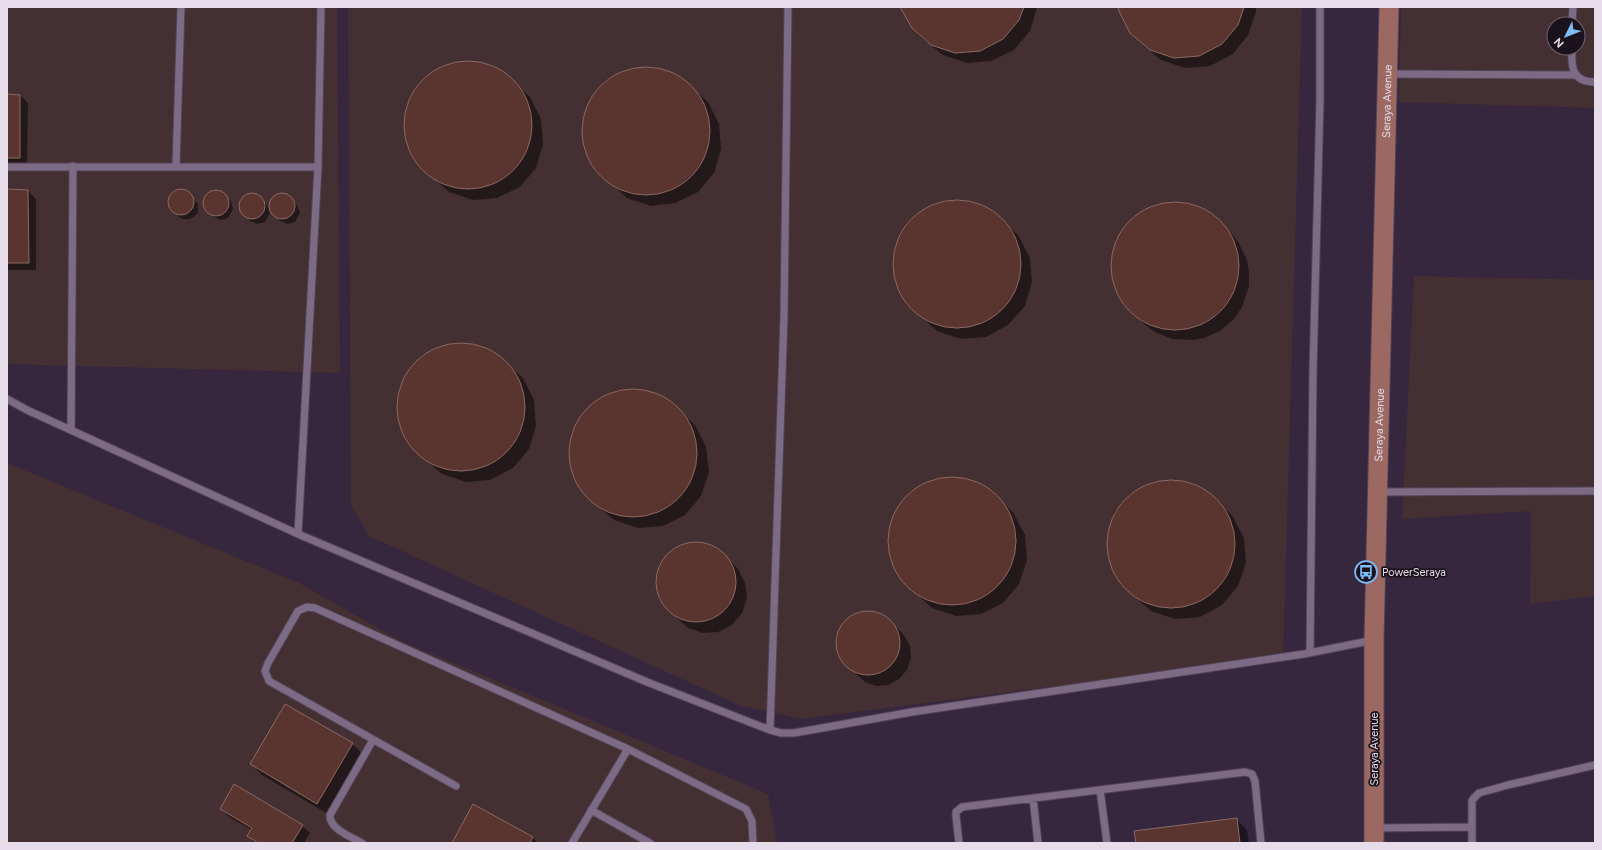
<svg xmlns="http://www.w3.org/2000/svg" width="1602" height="850" font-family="Figtree,sans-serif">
<rect width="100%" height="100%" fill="#37273e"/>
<path fill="#442f32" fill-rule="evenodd" d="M 7,7 L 337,7 L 340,373 L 7,364 Z
M 348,7 L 1302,7 L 1283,657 L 801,719 L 739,705 L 369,536 L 351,505 Z
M 1401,7 L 1595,7 L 1595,108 L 1399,102 ZM 1554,24 L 1578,24 L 1578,48 L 1554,48 Z
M 1414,276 L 1595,280 L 1595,596 L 1530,604 L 1531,511 L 1402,519 Z
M 7,463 L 299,583 L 401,641 L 768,794 L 777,843 L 7,843 Z"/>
<path fill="#0007" d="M 902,7 L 1037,7 L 1030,31 L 1014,50 L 991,61 L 967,63 L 943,55 L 923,39 L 912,28 Z
M 1119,7 L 1256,7 L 1256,12 L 1248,35 L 1233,54 L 1210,66 L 1185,68 L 1161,60 L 1142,44 L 1131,33 Z
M 475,61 L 499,69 L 530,97 L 541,119 L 543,144 L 536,168 L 520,187 L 497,198 L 473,200 L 449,192 L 418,165 L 407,143 L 405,118 L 412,94 L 428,75 L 450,63 Z
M 653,67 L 677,75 L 708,102 L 719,124 L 721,149 L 714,173 L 698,192 L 675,203 L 651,206 L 627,198 L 596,170 L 585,148 L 583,123 L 590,99 L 606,80 L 628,69 Z
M 7,95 L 20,95 L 28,103 L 27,165 L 7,165 Z
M 7,190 L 28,191 L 36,199 L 36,270 L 7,270 Z
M 180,191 L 188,193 L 198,204 L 198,212 L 196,215 L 190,219 L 182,219 L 179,217 L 170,205 L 171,197 L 173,194 Z
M 215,191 L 222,193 L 231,201 L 233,209 L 228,218 L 221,220 L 214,217 L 204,205 L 204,201 L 208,194 Z
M 251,195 L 259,196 L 267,205 L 270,212 L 265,222 L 257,224 L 250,221 L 242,212 L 241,205 L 244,198 Z
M 281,195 L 289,197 L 297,205 L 300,213 L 295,222 L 288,224 L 280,221 L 272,212 L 271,205 L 274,198 Z
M 964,200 L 988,208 L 1018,235 L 1030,258 L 1032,282 L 1025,306 L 1008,325 L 986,337 L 961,339 L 937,331 L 907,304 L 895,281 L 893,256 L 901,232 L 917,213 L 939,202 Z
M 1173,202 L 1193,206 L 1211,214 L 1231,233 L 1239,243 L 1247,260 L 1249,272 L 1249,286 L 1242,307 L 1234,319 L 1220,331 L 1204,338 L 1194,340 L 1172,339 L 1155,332 L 1144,324 L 1133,313 L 1118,294 L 1112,271 L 1113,251 L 1120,234 L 1127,224 L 1144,210 L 1162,204 Z
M 468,343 L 492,351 L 523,378 L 534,400 L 536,426 L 529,449 L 513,468 L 490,480 L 466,482 L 442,474 L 411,447 L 400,424 L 398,399 L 405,376 L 421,356 L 443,345 Z
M 640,389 L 664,397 L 695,425 L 706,447 L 709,472 L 701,496 L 685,515 L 663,526 L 638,528 L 614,520 L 583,493 L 572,470 L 570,446 L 577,422 L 593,403 L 616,391 Z
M 959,477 L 983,485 L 1013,512 L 1025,535 L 1027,560 L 1019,584 L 1003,603 L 981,614 L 956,616 L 932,608 L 902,581 L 890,559 L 888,533 L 896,510 L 912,491 L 934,479 Z
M 1178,480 L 1202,488 L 1232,515 L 1244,538 L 1246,563 L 1238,586 L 1222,605 L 1200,617 L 1175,619 L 1151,611 L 1121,584 L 1109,561 L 1107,536 L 1114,512 L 1131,493 L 1153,482 Z
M 700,543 L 715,548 L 727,558 L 738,569 L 745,583 L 747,598 L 742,613 L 732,625 L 718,632 L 703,633 L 688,628 L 665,607 L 658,593 L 656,578 L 661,563 L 671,551 L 685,544 Z
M 872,612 L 883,616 L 893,624 L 904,635 L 910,646 L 911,658 L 907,670 L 899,679 L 888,685 L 876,686 L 865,682 L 844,663 L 839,652 L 837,640 L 841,628 L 849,619 L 860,613 Z
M 352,744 L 363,754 L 328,814 L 262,775 L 251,764 Z
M 221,809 L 302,826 L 310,833 L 304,843 L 255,843 L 248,836 L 252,830 L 229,817 Z
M 1236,819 L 1247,830 L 1249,843 L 1137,843 Z
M 533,838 L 538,843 L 453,843 Z"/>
<path fill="#5a342e" stroke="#8b6a64" d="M 900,7 L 1024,7 L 1019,20 L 1003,39 L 980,51 L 955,53 L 931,45 L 912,28 Z
M 1118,7 L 1244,7 L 1238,25 L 1222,44 L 1199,56 L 1174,58 L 1150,50 L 1130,33 L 1119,11 Z
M404 125a64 64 0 1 1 128 0a64 64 0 1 1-128 0Z
M582 131a64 64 0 1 1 128 0a64 64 0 1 1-128 0Z
M 7,94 L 20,95 L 20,158 L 7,158 Z
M 7,189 L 28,190 L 29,263 L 7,263 Z
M168 202a13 13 0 1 1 26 0a13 13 0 1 1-26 0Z
M203 203a13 13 0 1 1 26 0a13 13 0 1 1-26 0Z
M239 206a13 13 0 1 1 26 0a13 13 0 1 1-26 0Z
M269 206a13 13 0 1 1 26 0a13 13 0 1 1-26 0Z
M893 264a64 64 0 1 1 128 0a64 64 0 1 1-128 0Z
M1111 266a64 64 0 1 1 128 0a64 64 0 1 1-128 0Z
M397 407a64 64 0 1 1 128 0a64 64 0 1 1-128 0Z
M569 453a64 64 0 1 1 128 0a64 64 0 1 1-128 0Z
M888 541a64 64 0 1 1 128 0a64 64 0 1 1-128 0Z
M1107 544a64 64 0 1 1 128 0a64 64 0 1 1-128 0Z
M656 582a40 40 0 1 1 80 0a40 40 0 1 1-80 0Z
M836 643a32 32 0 1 1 64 0a32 32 0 1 1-64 0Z
M 285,704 L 353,743 L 317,804 L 250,764 Z
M 234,784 L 303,825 L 292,843 L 258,843 L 247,836 L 252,828 L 220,809 Z
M 473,804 L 533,837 L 530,843 L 452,843 Z
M 1237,818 L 1240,843 L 1136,843 L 1134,831 Z"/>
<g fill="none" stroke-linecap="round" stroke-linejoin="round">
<g stroke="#524457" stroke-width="9">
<path id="lane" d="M 1572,24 L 1573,7
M 1572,48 C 1571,67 1572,82 1595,82
M 1388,74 L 1576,75
M 176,166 L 181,7
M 7,167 L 318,167
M 7,399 L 27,410 L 298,534 L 647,682 L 770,730 L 781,733 L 794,733 L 912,712 L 1304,654 L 1374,640
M 71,430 L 73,166
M 1378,492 L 1595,491
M 298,534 L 318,167 L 321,7
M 1310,653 L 1313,371 L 1320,102 L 1320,7
M 770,730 L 784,316 L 788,7
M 456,786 L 269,681 L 265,671 L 268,663 L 298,611 L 307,607 L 315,608 L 628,749 L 746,809 L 752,821 L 753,843
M 1100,790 L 1107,843
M 1033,798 L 1038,843
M 591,810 L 650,843
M 1374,828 L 1472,827
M 362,843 C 352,837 329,829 330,815 L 373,740
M 572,843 L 628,749
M 959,843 L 956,816 L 956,812 L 962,807 L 1245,772 L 1252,774 L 1255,781 L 1261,843
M 1472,843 L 1472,801 L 1474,798 L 1479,793 L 1508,785 L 1595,765"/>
</g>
<g stroke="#524457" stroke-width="21">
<g id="secondary">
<path id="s1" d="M 1374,843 L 1374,640 L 1389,7"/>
</g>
</g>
<use href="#lane" stroke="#7d6b85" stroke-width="7"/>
<use href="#secondary" stroke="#9c6962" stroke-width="19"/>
</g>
<defs>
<g id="bus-ring" transform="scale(1.15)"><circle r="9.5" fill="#1a131d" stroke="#7fbdfa" stroke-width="1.5"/><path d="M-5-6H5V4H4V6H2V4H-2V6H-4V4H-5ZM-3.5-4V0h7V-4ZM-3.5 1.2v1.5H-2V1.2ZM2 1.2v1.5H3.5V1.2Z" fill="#7fbdfa"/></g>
</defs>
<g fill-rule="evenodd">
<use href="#bus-ring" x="1366" y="572"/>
</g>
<g text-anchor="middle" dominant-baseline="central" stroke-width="3.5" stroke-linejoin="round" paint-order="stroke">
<g font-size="11" fill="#e6dcea" stroke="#1a131d">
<text stroke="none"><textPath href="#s1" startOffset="742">Seraya Avenue</textPath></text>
<text stroke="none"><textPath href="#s1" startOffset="418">Seraya Avenue</textPath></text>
<text transform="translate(1374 749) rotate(-90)">Seraya Avenue</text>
</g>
<g font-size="11" fill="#e6dcea" stroke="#1a131d" text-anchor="start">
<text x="1382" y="572">PowerSeraya</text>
</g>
</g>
<rect width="1602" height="850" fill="none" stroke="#e6dcea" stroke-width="16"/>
<g transform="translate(1566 36) rotate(227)"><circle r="19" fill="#1a131d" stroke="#6c636f"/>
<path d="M0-3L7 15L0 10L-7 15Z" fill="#7fbdfa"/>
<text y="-6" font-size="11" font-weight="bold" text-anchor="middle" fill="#e6dcea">N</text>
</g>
</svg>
